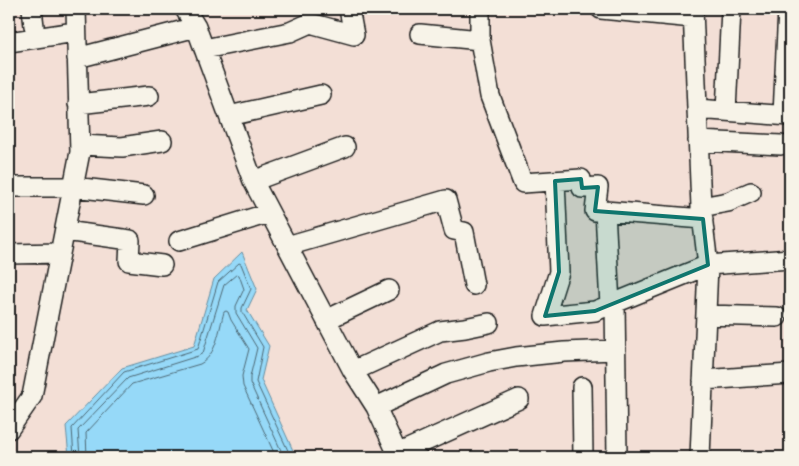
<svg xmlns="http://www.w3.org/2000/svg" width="799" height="466" font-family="Mynerve,sans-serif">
<rect width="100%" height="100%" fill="#f3dfd6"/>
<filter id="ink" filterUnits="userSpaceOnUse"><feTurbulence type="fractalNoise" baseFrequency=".02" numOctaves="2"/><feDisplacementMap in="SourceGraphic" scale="10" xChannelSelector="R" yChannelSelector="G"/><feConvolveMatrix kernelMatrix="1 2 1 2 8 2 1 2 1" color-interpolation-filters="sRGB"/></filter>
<g filter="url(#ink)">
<path fill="#96d9f8" stroke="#658da0" d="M 242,252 L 257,289 L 247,310 L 269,346 L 261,380 L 296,457 L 69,457 L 66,426 L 122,368 L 194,346 L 214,279 Z"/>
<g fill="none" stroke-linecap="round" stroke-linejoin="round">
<path stroke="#4d6874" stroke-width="1" d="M 74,457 L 72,428 L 124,372 L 198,349 L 218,282 L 239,263 L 241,264 L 251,289 L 242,308 L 242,312 L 263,347 L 256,382 L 291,457
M 80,457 L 78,430 L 128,378 L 198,356 L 203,353 L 224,285 L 237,274 L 239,275 L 244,289 L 236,306 L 236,313 L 257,348 L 250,377 L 250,383 L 284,457
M 87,457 L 86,433 L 132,384 L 200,364 C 217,355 219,329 224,312 L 226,311 L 228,312 L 231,320 L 249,349 L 242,376 L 243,386 L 276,457"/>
<g stroke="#1c1c1c" stroke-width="22">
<path id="minor" d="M 32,9 L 34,26
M 185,9 L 196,27 L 253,181 L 353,371 L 376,407 L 399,457
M 480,9 L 480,40 L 490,96 L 523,183 L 581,179 L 582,188 L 598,187 L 595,211 L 605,211 L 610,305
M 601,9 L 693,18
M 693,9 L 701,207 L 708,265 L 700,457
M 420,34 L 480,40
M 9,42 L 75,32
M 204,49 L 290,32 L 310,23 L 354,35 L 349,9
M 77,58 L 196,27
M 78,104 L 149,96
M 697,109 L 790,116
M 726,111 L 731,9
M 783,115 L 788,9
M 229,116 L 321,95
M 698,141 L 781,145
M 80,145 L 122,147 L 162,141
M 253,181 L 345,147
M 555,181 L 559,272 L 545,316 L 595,311 L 708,265 L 790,259
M 9,187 L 73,187 L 144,195
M 701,207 L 728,202 L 751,192
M 605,211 L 703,219
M 65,231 L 130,240 L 129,261 L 162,265
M 179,241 L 269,213
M 287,246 L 446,200 L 454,230 L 464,232 L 474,285
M 9,254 L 60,253
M 615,303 L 617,457
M 706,315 L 777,317
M 326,320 L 389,290
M 353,371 L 440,331 L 465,328 L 489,323
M 703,380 L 790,374
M 582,387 L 583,457
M 376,407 L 446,374 L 489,362 L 516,357 L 564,352 L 615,350
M 9,429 L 32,396 L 80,152 L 76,9
M 397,454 L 519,399"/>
</g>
<use href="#minor" stroke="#f7f3e8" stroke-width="19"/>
</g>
</g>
<path fill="#0f766e" fill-opacity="0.2" stroke="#0f766e" stroke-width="4" stroke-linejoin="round" d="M 581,179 L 582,188 L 598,187 L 595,211 L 703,219 L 708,265 L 595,311 L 545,316 L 559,272 L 555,181 Z"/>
<rect width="799" height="466" fill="none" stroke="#f7f3e8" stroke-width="30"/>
<rect x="15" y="15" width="769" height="436" fill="none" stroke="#1c1c1c" stroke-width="2" filter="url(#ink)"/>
</svg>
